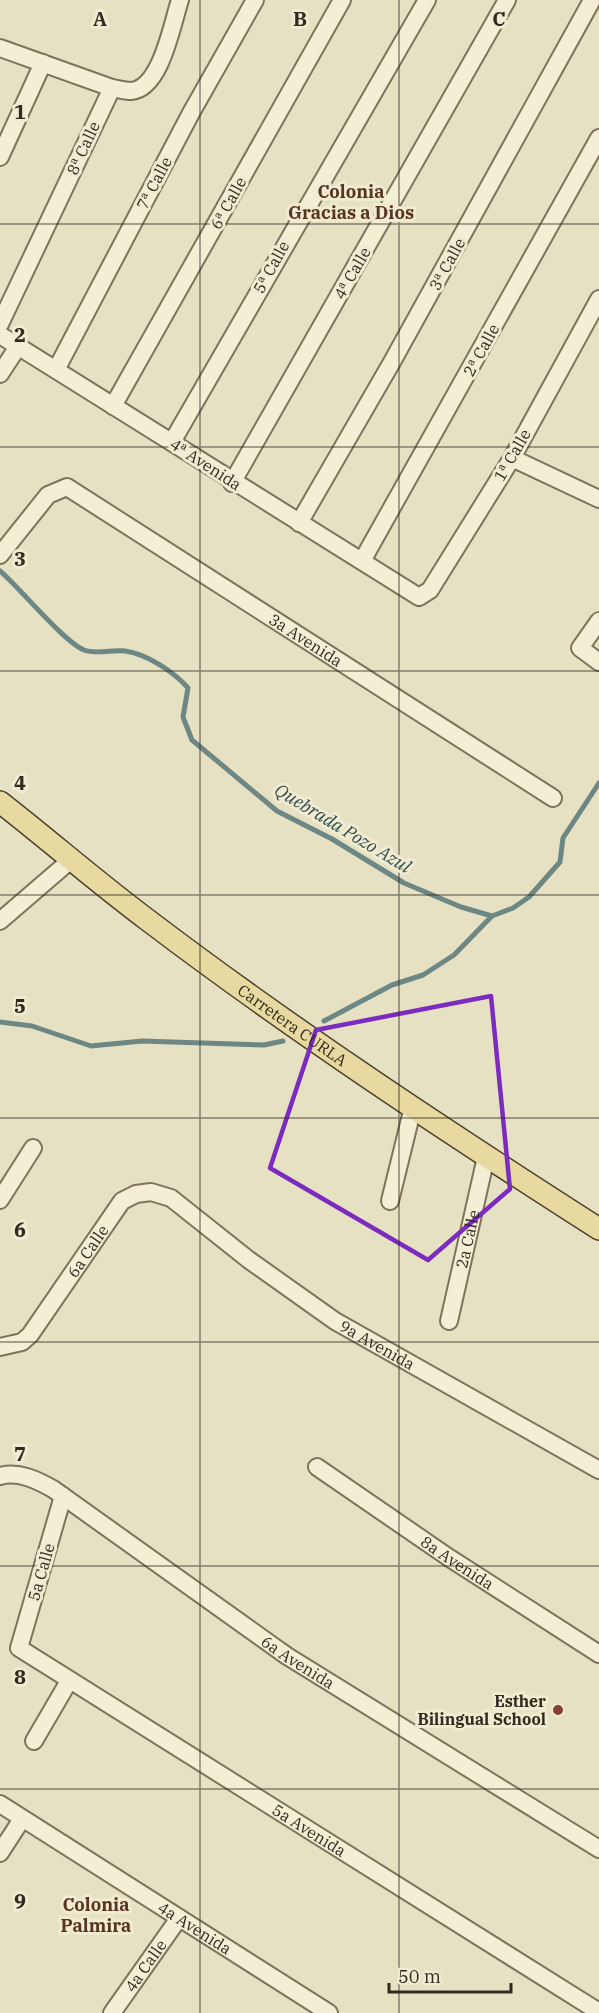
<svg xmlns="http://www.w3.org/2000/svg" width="599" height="2013" font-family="'IBM Plex Serif',serif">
<rect width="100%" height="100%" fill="#e7e1c3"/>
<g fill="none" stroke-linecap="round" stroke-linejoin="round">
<path stroke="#6d8784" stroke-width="5" d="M 0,571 C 20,588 64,642 84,650 C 98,655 112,649 125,651 C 147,654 174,672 188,688 L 183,717 L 192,740 L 277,811 L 332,839 L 404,883 L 461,907 L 492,916 L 513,908 L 529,897 L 560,862 L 563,838 L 599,783
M 324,1021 L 392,985 L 423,975 L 454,955 L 492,916
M 0,1022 L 32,1026 L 91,1046 L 142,1041 L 264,1045 L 283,1041"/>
<g stroke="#7f735c" stroke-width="20">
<g id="minor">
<path d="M 0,48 L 112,88 C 118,89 125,91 131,91 C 161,89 172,24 180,0"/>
<path d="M 0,157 L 43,63"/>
<path d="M 0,324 L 112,88"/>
<path d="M 0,335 L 419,597 L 430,590 L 512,458 L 599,299"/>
<path d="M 57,368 L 191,113 L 255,0"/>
<path d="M 0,374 L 19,345"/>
<path d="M 113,406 L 342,0"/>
<path d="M 172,442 L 427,0"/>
<path d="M 512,458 L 599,499"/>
<path d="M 232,483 L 507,0"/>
<path d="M 299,523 L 392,362 L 591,2"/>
<path id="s1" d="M 0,555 L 48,495 L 67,487 L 553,798"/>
<path d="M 362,561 L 599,138"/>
<path d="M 599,621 L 580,648 L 599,662"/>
<path d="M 0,921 L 72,859"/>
<path d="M 0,1200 L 33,1148"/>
<path d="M 390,1201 L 413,1107"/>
<path id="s2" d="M 449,1321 L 486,1157"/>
<path id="s3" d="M 0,1347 L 22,1342 L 30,1335 L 122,1201 L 136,1194 L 151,1192 L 171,1198 L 249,1260 L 335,1321 L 599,1470"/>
<path id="s4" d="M 317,1467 L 448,1557 L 599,1654"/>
<path id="s5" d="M 0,1476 C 19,1471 37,1480 53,1489 L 287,1656 L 599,1849"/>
<path id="s6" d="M 63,1496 L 19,1648 L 599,2012"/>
<path d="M 34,1741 L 69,1681"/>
<path id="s7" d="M 0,1804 L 329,2013"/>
<path d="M 0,1853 L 22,1819"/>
<path id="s8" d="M 112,2013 L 179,1918"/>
</g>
</g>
<g stroke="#4d4130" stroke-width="24">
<g id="major">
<path id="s9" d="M 0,802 C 50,841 98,883 149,921 C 294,1031 446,1131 599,1229"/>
</g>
</g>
<use href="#minor" stroke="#f4eed5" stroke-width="16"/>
<use href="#major" stroke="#e7d99f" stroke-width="21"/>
</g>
<path fill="none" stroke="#7b2cbf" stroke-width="4.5" stroke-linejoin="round" d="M 491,996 L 510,1189 L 428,1260 L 270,1168 L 316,1030 Z"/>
<path fill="none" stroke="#312a1e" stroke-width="1.5" stroke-opacity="0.55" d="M 200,0 L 200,2013M 399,0 L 399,2013M 0,224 L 599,224M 0,447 L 599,447M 0,671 L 599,671M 0,895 L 599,895M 0,1118 L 599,1118M 0,1342 L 599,1342M 0,1566 L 599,1566M 0,1789 L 599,1789"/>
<circle fill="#873e34" stroke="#f0ebd1" stroke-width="2" cx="558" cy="1710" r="6"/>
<g text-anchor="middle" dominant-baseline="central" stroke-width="6" stroke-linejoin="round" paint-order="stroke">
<g font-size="16" fill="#312a1e" stroke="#f0ebd1">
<text transform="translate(83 148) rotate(-65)">8ª Calle</text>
<text transform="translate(154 183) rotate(-62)">7ª Calle</text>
<text transform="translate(228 203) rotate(-61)">6ª Calle</text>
<text transform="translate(447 264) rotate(-61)">3ª Calle</text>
<text transform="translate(271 267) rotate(-61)">5ª Calle</text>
<text transform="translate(352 273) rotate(-60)">4ª Calle</text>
<text transform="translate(481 350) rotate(-61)">2ª Calle</text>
<text transform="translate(512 455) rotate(-60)">1ª Calle</text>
<text transform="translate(206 464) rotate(33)">4ª Avenida</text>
<text stroke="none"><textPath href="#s1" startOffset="381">3a Avenida</textPath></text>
<text stroke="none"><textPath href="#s9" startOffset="368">Carretera CURLA</textPath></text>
<text stroke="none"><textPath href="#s2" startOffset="84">2a Calle</textPath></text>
<text stroke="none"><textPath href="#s3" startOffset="135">6a Calle</textPath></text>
<text stroke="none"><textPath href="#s3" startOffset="501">9a Avenida</textPath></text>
<text stroke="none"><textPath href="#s4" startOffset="170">8a Avenida</textPath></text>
<text transform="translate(41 1572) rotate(-74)">5a Calle</text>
<text stroke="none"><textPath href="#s5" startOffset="356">6a Avenida</textPath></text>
<text stroke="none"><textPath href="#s6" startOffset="501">5a Avenida</textPath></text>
<text stroke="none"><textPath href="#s7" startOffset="231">4a Avenida</textPath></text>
<text stroke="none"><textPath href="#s8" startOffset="58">4a Calle</textPath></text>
</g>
<g font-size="16" font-weight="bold" fill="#312a1e" stroke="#f0ebd1" text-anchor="end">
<text x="546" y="1701">Esther<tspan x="546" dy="18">Bilingual School</tspan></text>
</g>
<g font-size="18" font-weight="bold" fill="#583523" stroke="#f0ebd1">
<text x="351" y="191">Colonia<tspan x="351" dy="21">Gracias a Dios</tspan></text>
<text x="96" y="1904">Colonia<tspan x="96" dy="21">Palmira</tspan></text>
</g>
<g font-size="18" font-style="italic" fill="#2f4d4f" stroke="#f0ebd1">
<text transform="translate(343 828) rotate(31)">Quebrada Pozo Azul</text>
</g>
</g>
<g font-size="20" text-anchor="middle" font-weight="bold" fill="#312a1e" stroke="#f0ebd1" stroke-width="6" stroke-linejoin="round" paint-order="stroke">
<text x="100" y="26">A</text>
<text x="300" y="26">B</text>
<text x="499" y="26">C</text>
<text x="20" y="119">1</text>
<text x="20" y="342">2</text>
<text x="20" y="566">3</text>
<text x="20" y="790">4</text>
<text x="20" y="1013">5</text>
<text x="20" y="1237">6</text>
<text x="20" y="1461">7</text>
<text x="20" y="1684">8</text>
<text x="20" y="1908">9</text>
</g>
<path d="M389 1983v9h122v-9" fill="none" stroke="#312a1e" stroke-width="3"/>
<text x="398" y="1983" font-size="18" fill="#312a1e" stroke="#f0ebd1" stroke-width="4.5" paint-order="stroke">50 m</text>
</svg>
